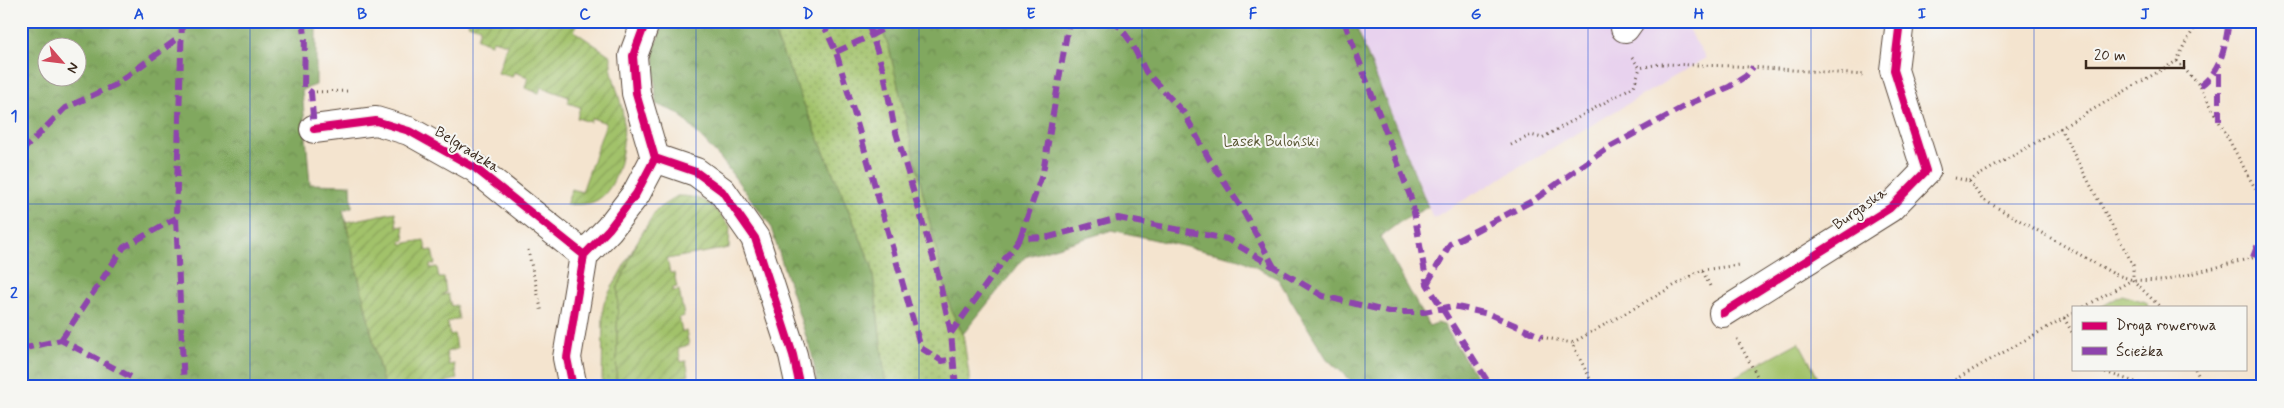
<svg xmlns="http://www.w3.org/2000/svg" width="2284" height="408" font-family="Mynerve,sans-serif">
<defs>
<pattern id="grass-dots" width="8" height="8" patternUnits="userSpaceOnUse" patternTransform="scale(1.25)"><rect width="8" height="8" fill="#a2c26b"/><path d="M2 2h.1M6 6h.1" fill="none" stroke="#859e57" stroke-width="1.8" stroke-linecap="round"/></pattern>
<pattern id="forest-crowns" width="20" height="18" patternUnits="userSpaceOnUse" patternTransform="scale(1.25)"><rect width="20" height="18" fill="#81a85f"/><path d="M2 6a3 3 0 1 1 6 0M12 15a3 3 0 1 1 6 0" fill="none" stroke="#6b894e"/></pattern>
<pattern id="garden-furrows" width="10" height="10" patternUnits="userSpaceOnUse" patternTransform="scale(1.25)"><rect width="10" height="10" fill="#a2c26b"/><path d="M-1 1l2-2M0 10L10 0M9 11l2-2" fill="none" stroke="#859e57"/></pattern>
</defs>
<rect width="100%" height="100%" fill="#f6f6f2"/>
<filter id="ink" filterUnits="userSpaceOnUse"><feTurbulence type="fractalNoise" baseFrequency=".02" numOctaves="2"/><feDisplacementMap in="SourceGraphic" scale="10" xChannelSelector="R" yChannelSelector="G"/><feConvolveMatrix kernelMatrix="1 2 1 2 8 2 1 2 1" color-interpolation-filters="sRGB"/></filter>
<filter id="wash" filterUnits="userSpaceOnUse"><feTurbulence type="fractalNoise" baseFrequency=".0096" numOctaves="4" result="noise"/><feDisplacementMap in="SourceGraphic" scale="20" xChannelSelector="R" yChannelSelector="G"/><feGaussianBlur stdDeviation="1.12" result="paint"/><feColorMatrix in="noise" values="0 0 0 0 0 0 0 0 0 0 0 0 0 0 0 0 0 1.4 0 .05"/><feComposite in="paint" operator="in"/></filter>
<g filter="url(#wash)">
<rect width="100%" height="100%" fill="#f4e4cf"/>
<path fill="#e8d2ee" d="M 1354,21 L 1683,21 L 1706,58 L 1433,218 Z"/>
<path fill="url(#grass-dots)" stroke="#6e7644" d="M 769,21 L 878,21 L 889,47 L 952,312 L 963,334 L 970,381 L 968,387 L 886,387 L 872,266 Z
M 637,242 L 618,287 L 616,387 L 602,387 L 603,308 L 605,300 Z"/>
<path fill="url(#forest-crowns)" stroke="#5e693e" fill-rule="evenodd" d="M 21,21 L 316,21 L 316,85 L 302,90 L 310,184 L 351,185 L 352,207 L 343,210 L 384,387 L 21,387 ZM 48,48 L 78,48 L 78,78 L 48,78 Z
M 665,21 L 769,21 L 872,266 L 886,387 L 818,387 L 812,355 L 770,225 L 721,159 L 678,113 L 656,104 L 654,48 Z
M 878,21 L 1354,21 L 1428,207 L 1400,222 L 1380,237 L 1429,326 L 1437,323 L 1444,325 L 1482,387 L 1358,387 L 1327,359 L 1278,279 L 1240,259 L 1112,230 L 1025,257 L 963,334 L 952,312 L 946,292 L 889,47 Z"/>
<path fill="#a2c26b" stroke="#6e7644" d="M 2122,295 L 2146,302 L 2149,307 L 2101,307 Z
M 1799,342 L 1823,387 L 1716,387 Z"/>
<path fill="url(#garden-furrows)" stroke="#6e7644" d="M 469,21 L 576,21 L 578,23 L 574,31 L 611,56 C 609,72 619,92 622,109 C 627,135 622,191 593,202 C 585,205 574,204 566,205 L 572,189 L 582,192 L 606,123 L 592,118 L 590,122 L 577,118 L 580,107 L 568,103 L 569,97 L 541,87 L 539,93 L 525,88 L 528,77 L 514,72 L 512,77 L 498,73 L 507,44 L 493,40 L 491,44 L 477,39 L 480,28 L 468,24 Z
M 677,196 C 707,196 711,205 730,226 L 729,248 L 667,259 L 670,273 L 674,273 L 677,287 L 673,288 L 673,291 L 679,290 L 684,316 L 679,318 L 682,332 L 686,331 L 689,345 L 678,348 L 681,362 L 686,361 L 689,375 L 684,376 L 687,387 L 616,387 L 618,287 L 637,242 L 656,210 Z
M 395,212 L 397,227 L 403,226 L 405,240 L 401,241 L 401,244 L 424,240 L 427,251 L 432,250 L 435,264 L 430,265 L 430,268 L 437,267 L 439,278 L 444,278 L 446,292 L 442,295 L 448,294 L 451,306 L 456,305 L 459,319 L 447,322 L 450,335 L 454,334 L 457,349 L 446,352 L 449,365 L 454,364 L 457,379 L 446,382 L 446,387 L 384,387 L 346,222 Z"/>
</g>
<g filter="url(#ink)">
<g fill="none" stroke-linecap="round" stroke-linejoin="round">
<g stroke="#574639" stroke-width="30">
<path id="minor" d="M 1625,28 L 1630,21
M 314,129 L 376,121 L 409,131 L 475,168 L 584,255
M 655,158 L 696,172 L 722,191 L 755,238 L 793,355 L 800,387
M 1723,313 L 1890,208 L 1926,171 L 1894,70 L 1900,21
M 573,387 L 567,358 L 584,255 L 609,229 L 636,194 L 655,158 L 636,93 L 633,56 L 646,21"/>
</g>
<path stroke="#574639" stroke-width="3" stroke-dasharray="1 4" stroke-linecap="butt" d="M 1632,58 L 1640,68 L 1659,64 L 1735,66 L 1865,75
M 2177,61 L 2200,86 L 2263,203
M 311,92 L 351,91
M 2060,128 L 2133,265 L 2133,280 L 2160,307
M 1511,145 L 1531,135 L 1542,138 L 1634,86 L 1640,68
M 1955,178 L 1969,181 L 1982,199 L 2114,274 L 2133,280 L 2164,281 L 2263,255
M 1969,181 L 2177,61 L 2184,45 L 2199,21
M 528,250 L 542,313
M 1702,270 L 1739,265
M 2084,307 L 2132,280
M 2064,318 L 2073,334
M 1542,337 L 1572,343
M 1737,339 L 1763,387
M 2096,369 L 2150,387
M 2195,369 L 2205,387
M 1594,387 L 1572,343 L 1702,270 L 1710,286
M 1942,387 L 2073,313"/>
<use href="#minor" stroke="#fff" stroke-width="28"/>
<path stroke="#8e44ad" stroke-width="6" stroke-dasharray="12 6" stroke-linecap="butt" d="M 182,21 L 176,218 L 184,387
M 303,21 L 305,35 L 304,87 L 311,92 L 314,129
M 822,21 L 836,52 L 851,102 L 921,348 L 942,361 L 954,359
M 897,21 L 872,35 L 884,73 L 894,126 L 937,271 L 951,333
M 1110,21 L 1120,27 L 1131,42 L 1146,72 L 1184,113 L 1208,157 L 1242,209 L 1274,267
M 1344,21 L 1412,201 L 1427,284 L 1491,387
M 836,52 L 872,35 L 867,21
M 2200,86 C 2222,71 2225,46 2229,21
M 2219,121 L 2219,66
M 21,152 L 65,108 L 115,85 L 180,37
M 1020,238 L 1043,172 L 1069,21
M 2253,257 L 2263,231
M 1427,284 L 1450,244 L 1534,200 L 1606,149 L 1691,103 L 1729,87 L 1746,76 L 1753,67
M 21,294 L 24,302 L 21,324
M 61,340 L 124,247 L 176,218
M 21,349 L 61,340 L 131,377 L 137,387
M 956,387 L 951,333 L 1020,238 L 1049,237 L 1118,218 L 1227,239 L 1323,296 L 1389,312 L 1424,312 L 1453,306 L 1489,314 L 1542,337"/>
<g stroke="#f6f6f2" stroke-width="11">
<path id="cycleway" d="M 314,129 L 376,121 L 409,131 L 475,168 L 584,255
M 655,158 L 696,172 L 722,191 L 755,238 L 793,355 L 800,387
M 1723,313 L 1890,208 L 1926,171 L 1894,70 L 1900,21
M 573,387 L 567,358 L 584,255 L 609,229 L 636,194 L 655,158 L 636,93 L 633,56 L 646,21"/>
</g>
<use href="#cycleway" stroke="#d6006c" stroke-width="8"/>
</g>
</g>
<path fill="none" stroke="#1d4ed8" stroke-width="1" stroke-opacity="0.55" d="M 250,21 L 250,387M 473,21 L 473,387M 696,21 L 696,387M 919,21 L 919,387M 1142,21 L 1142,387M 1365,21 L 1365,387M 1588,21 L 1588,387M 1811,21 L 1811,387M 2034,21 L 2034,387M 21,204 L 2263,204"/>
<g text-anchor="middle" dominant-baseline="central" stroke-width="4" stroke-linejoin="round" paint-order="stroke">
<g font-size="15" fill="#5a5835" stroke="#f6f6f2">
<text x="1271" y="142">Lasek Buloński</text>
</g>
<g font-size="15" fill="#3b2a1e" stroke="#f6f6f2">
<text transform="translate(467 150) rotate(32)">Belgradzka</text>
<text transform="translate(1860 209) rotate(-35)">Burgaska</text>
</g>
</g>
<rect width="2284" height="408" fill="none" stroke="#f6f6f2" stroke-width="55"/>
<rect x="2072" y="306" width="175" height="65" fill="#f6f6f2" stroke="#aba49d"/>
<rect x="2082" y="322" width="25" height="8" fill="#d6006c" stroke="#aba49d"/>
<text x="2116" y="330" font-size="15" fill="#3b2a1e">Droga rowerowa</text>
<rect x="2082" y="347" width="25" height="8" fill="#8e44ad" stroke="#aba49d"/>
<text x="2116" y="356" font-size="15" fill="#3b2a1e">Ścieżka</text>
<g transform="translate(62 62) rotate(118)"><circle r="24" fill="#f6f6f2" stroke="#aba49d"/>
<path d="M0-4L9 19L0 12L-9 19Z" fill="#d1495b"/>
<text y="-8" font-size="14" font-weight="bold" text-anchor="middle" fill="#3b2a1e">N</text>
</g>
<path d="M2086 60v8h98v-8" fill="none" stroke="#3b2a1e" stroke-width="2.5"/>
<text x="2094" y="60" font-size="15" fill="#3b2a1e" stroke="#f6f6f2" stroke-width="4" paint-order="stroke">20 m</text>
<rect x="28" y="28" width="2228" height="352" fill="none" stroke="#1d4ed8" stroke-width="2"/>
<g font-size="16" text-anchor="middle" font-weight="bold" fill="#1d4ed8">
<text x="139" y="19">A</text>
<text x="362" y="19">B</text>
<text x="585" y="19">C</text>
<text x="808" y="19">D</text>
<text x="1031" y="19">E</text>
<text x="1253" y="19">F</text>
<text x="1476" y="19">G</text>
<text x="1699" y="19">H</text>
<text x="1922" y="19">I</text>
<text x="2145" y="19">J</text>
<text x="14" y="121">1</text>
<text x="14" y="298">2</text>
</g>
</svg>
